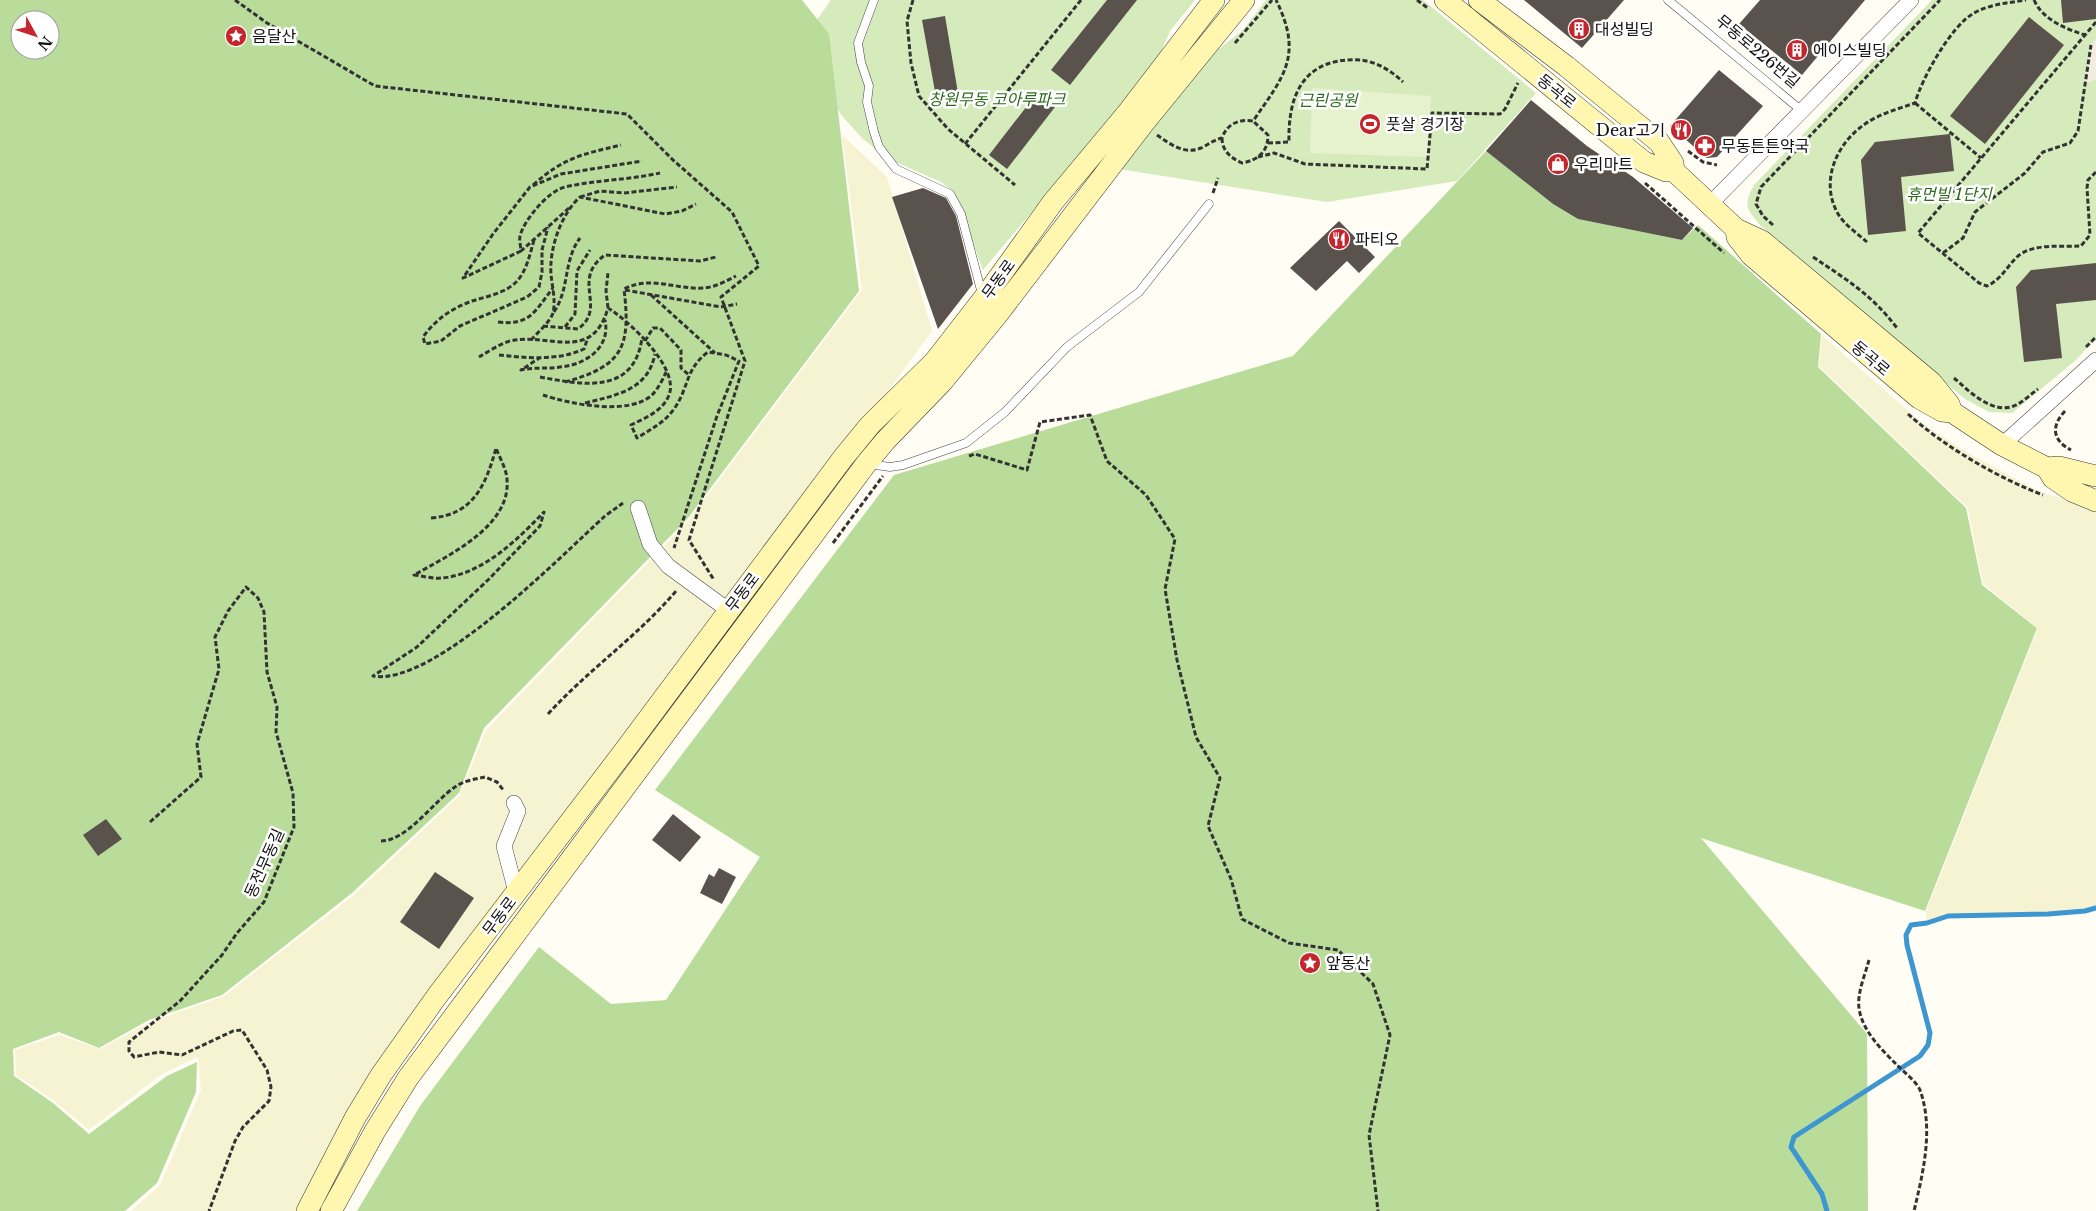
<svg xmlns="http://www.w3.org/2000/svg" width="2096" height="1211" font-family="'Libre Baskerville','Noto Sans KR',serif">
<rect width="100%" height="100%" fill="#fffdf4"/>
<path fill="#f6f3d3" d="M 842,135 L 887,177 L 932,331 L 378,1085 L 310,1211 L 131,1211 L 160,1185 L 201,1090 L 198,1057 L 162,1074 L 89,1130 L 53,1100 L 16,1075 L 15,1050 L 59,1035 L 100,1049 L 148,1023 L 224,996 L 354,895 L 460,795 L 486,730 L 689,520 L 862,290 Z
M 1822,335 L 1922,423 L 1966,452 L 2038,491 L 2096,510 L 2096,907 L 2086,910 L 1946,915 L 1927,922 L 1926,912 L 2038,628 L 1983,584 L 1968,508 L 1819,366 Z"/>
<path fill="#d5ebbc" d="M 831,0 L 1195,0 L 1170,31 L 1156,64 L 983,270 L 954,192 L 941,182 L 889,159 L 863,139 L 842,116 L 816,73 L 809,31 Z
M 1266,0 L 1423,0 L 1536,93 L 1457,181 L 1327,202 L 1119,169 L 1210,56 L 1243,30 Z
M 1932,0 L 2096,0 L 2096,338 L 2076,360 L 2012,413 L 1989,412 L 1965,399 L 1759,224 C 1745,207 1744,204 1754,185 Z"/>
<path fill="#b9dc9b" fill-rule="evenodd" d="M 0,0 L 802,0 L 829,34 L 859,291 L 688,518 L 484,728 L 459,793 L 352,893 L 222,995 L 149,1020 L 99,1048 L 59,1032 L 13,1049 L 14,1076 L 53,1103 L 89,1134 L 167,1076 L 197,1062 L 196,1092 L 157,1183 L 125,1211 L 0,1211 ZM 20,20 L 50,20 L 50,50 L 20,50 Z
M 1486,151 L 1553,204 L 1578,219 L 1682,240 L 1698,225 L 1821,334 L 1818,367 L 1966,508 L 1982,585 L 2037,628 L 1925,911 L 1701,838 L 1867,1034 L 1868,1211 L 357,1211 L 420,1106 L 539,947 L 611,1004 L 666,1000 L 760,857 L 655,790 L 894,475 L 1293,356 Z"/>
<path fill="#e6f2ce" d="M 1312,88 L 1431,96 L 1427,157 L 1310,153 Z"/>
<path fill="#f1ede1" d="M 2096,39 L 2096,79 L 2085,84 L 2091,45 Z"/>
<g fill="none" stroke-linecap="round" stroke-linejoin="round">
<path stroke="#3d96d0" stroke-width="5" d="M 1827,1211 L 1822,1194 L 1791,1147 L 1794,1137 L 1920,1056 L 1928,1045 L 1930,1033 L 1907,945 L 1906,935 L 1911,925 L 1927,923 L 1948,916 L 2048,914 L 2085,911 L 2096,908"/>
</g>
<path fill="#5a524d" d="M 1107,0 L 1137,0 L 1070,85 L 1051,70 Z
M 1524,0 L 1624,0 L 1582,48 Z
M 1760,0 L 1865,0 L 1802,75 L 1739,24 Z
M 2061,0 L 2096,0 L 2096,19 L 2063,23 Z
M 945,16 L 958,93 L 936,97 L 922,20 Z
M 2029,17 L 2064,45 L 1985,144 L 1950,116 Z
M 1719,70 L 1763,106 L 1717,157 L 1707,158 L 1670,126 Z
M 1037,93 L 1055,107 L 1007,169 L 989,155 Z
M 1531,100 L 1587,146 L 1633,177 L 1693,228 L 1682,240 L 1578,219 L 1553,204 L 1486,151 Z
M 1950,134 L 1954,171 L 1901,177 L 1906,231 L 1868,235 L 1861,160 L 1875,142 Z
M 923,188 L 946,198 L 956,216 L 973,284 L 938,329 L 892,197 Z
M 1339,221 L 1375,257 L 1359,273 L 1347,261 L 1316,291 L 1290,268 Z
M 2096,263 L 2096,300 L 2056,304 L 2062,358 L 2024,362 L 2016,287 L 2031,270 Z
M 673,814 L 701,837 L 680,862 L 652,840 Z
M 106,819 L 122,839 L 98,856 L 83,835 Z
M 719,868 L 736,877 L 722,904 L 700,893 L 709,874 L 714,877 Z
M 435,872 L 474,898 L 439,949 L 400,922 Z"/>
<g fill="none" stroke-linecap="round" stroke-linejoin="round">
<g stroke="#444" stroke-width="9">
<path id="service" d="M 874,0 L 858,43 L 861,62 L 869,86 L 867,102 L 874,132 L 879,147 L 896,169 L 950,194 L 961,214 L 982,294
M 1668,0 L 1802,111
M 868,464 L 890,467 L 903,465 L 966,443 L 1005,412 L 1067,347 L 1139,292 L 1209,204"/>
</g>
<g stroke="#444" stroke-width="16">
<path id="minor" d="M 1709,205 L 1911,0
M 2002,445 L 2096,360
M 638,508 L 650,544 L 668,566 L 728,610
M 514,803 L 518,811 L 504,846 L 516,892"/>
</g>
<g stroke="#333" stroke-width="22">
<path id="secondary" d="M 1445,0 L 1644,162 L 1666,171 L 1674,171
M 1479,0 L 1566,66 L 1659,142 L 1673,163 L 1674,171 L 1736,229 L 1762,241 L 1931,382 L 1949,404 L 1952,412
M 1736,229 L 1737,237 L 1751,255 L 1919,398 L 1942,411 L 1952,412 L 2002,445 L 2047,468 L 2053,478 L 2072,491 L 2096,501
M 2047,468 L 2059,467 L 2096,476
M 307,1211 L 355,1118 L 381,1075 L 437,996 L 622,754 L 843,458 L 870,425 L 935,361 L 984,298 L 1053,202 L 1129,111 L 1214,0
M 331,1211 L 375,1131 L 408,1078 L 866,464 L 886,440 L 942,382 L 997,315 L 1143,124 L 1244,0"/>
</g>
<path stroke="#333" stroke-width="3" stroke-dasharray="5 2.5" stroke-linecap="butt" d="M 235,0 L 267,23 L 375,86 L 627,114 L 673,160 L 732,212 L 759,266 L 721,297 L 745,361 L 689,540 L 714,580
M 913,0 L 907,21 L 911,63 L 919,96 L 948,129 L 1015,185
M 1417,0 L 1429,9
M 2034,0 C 2043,20 2066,29 2085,35
M 2096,22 L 1918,233 L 1979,283 L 1987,286 C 2002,279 2007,266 2018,256 C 2034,243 2061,247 2081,246 L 2090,235 L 2087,188 L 2088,180 L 2096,172
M 1235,43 L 1272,0
M 1915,103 L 1981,158
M 1157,135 C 1170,144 1184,155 1201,148 C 1208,145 1213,140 1222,138 C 1227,124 1238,119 1253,121 C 1285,75 1303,55 1276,0
M 1222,138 C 1222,151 1231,158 1242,163 C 1258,160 1268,152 1268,135 L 1253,121
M 1268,143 L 1289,142 C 1288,100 1300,63 1348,60 C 1370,58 1387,67 1403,82
M 965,144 L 1081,0
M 1688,151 L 1703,162 L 1717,165
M 1258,157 L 1274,153 L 1305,164 L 1427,169 L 1432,113 L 1500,114 L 1505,109 L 1518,83
M 1645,183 L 1724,253
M 533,185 C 565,157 580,155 621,145
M 1213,193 L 1218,178
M 580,197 L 600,191 L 624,193 L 677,187
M 569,208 L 521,251 C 521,247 519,241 520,236 C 524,220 548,191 565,187 C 596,180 628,180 660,173
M 1773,225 L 1763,216 L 1756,204 L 1761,187 L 1940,0
M 534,240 C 530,254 527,269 518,280 C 507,293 488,296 472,301 C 452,308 435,320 423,337 L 425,344 L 441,341 L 460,326 L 527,297 L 539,287 L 542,272 L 542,250 L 548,227
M 1867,242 C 1857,233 1843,224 1837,212 C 1820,180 1837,143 1865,124 C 1879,114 1898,109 1915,103 C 1922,78 1951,26 1974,13 C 1990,4 2008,3 2026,0
M 521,251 L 463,278 L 493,234 L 530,187 L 561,174 L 642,161
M 1943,253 L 1963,238 L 1975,212 L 2025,173 L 2043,152 L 2070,143 L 2078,131 L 2091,45
M 1813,257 C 1847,280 1871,294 1897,328
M 625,290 L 721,307 L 737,304
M 651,295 L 715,353
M 608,308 L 606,291 L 608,273
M 554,312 C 570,288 563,261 580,238
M 498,322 C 530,326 535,311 553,288
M 543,326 L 578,329 C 608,307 570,280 605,255 L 700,261 L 716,257
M 565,327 L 575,314 L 577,271 L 590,250
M 531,340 C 538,332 550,322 553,313 C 556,299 552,287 551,274 C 549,249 561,214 580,197 L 665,214 L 682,211 L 696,204
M 645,341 L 653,328 L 660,328 L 681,350 L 681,368 L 689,375
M 2086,347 L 2096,337
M 499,355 C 527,358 558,361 584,349 L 588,337
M 479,357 C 488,352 499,344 510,341 C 548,332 592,364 608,308 C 628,320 680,368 669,395 C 663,411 645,418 631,425 L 637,438 C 651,429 664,423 674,409 C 689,388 685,369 708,352 L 726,355 L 739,361 L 717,416 L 674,548
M 541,357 L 521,370 C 534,367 547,369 560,367 C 586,365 611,347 605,320
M 540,377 C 583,385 634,395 642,338
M 1954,378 C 1969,391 1993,416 2016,405 C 2024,401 2031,394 2038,389
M 565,382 C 623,366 631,347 624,289 C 651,275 676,290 704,288 C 716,287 726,281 736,276
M 543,395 C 570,404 629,416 652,395 C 658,389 663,379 666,372
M 585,403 C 617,395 648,390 655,354
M 2065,411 C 2051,426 2052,440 2071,450
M 1908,414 C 1945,447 1996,477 2043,495
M 969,456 L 975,454 L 1027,470 L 1040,422 L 1090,415 L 1107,461 L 1146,495 L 1175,539 L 1165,589 L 1177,660 L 1196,737 L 1220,778 L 1208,826 L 1231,879 L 1242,919 L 1289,943 L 1338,950 L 1373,984 L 1390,1035 L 1369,1135 L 1378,1211
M 431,518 C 473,515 486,485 496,448 C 499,456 504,465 506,473 C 517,524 449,555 414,575 C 423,576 433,579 442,578 C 483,574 517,540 544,512 L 540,526 L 489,579 L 417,647 L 373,676 C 433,687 561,556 605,516 L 623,503
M 833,543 L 883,476
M 548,714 C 588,670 638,636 676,591
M 150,822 L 201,777 L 197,744 L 219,669 L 215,637 L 228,611 L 246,587 L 258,598 L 264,612 L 267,672 L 277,707 L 276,732 L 293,793 L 294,827 L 264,902 L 237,933 L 222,955 L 180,1001 L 129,1042 L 129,1051 L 134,1057 L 159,1052 L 182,1055 L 233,1031 L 242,1030 L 267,1070 L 271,1087 L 269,1101 L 243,1127 L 235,1141 L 209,1211
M 381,841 C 407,841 434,801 455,787 C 463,781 475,779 485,777 L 497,782 L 504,791
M 1869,960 C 1865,975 1857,993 1859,1008 C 1862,1031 1882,1050 1897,1065 C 1904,1072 1916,1081 1920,1090 C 1934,1129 1923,1173 1914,1211"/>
<use href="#service" stroke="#fff" stroke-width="8"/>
<use href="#minor" stroke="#fff" stroke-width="15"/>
<use href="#secondary" stroke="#fff6af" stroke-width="21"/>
</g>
<defs>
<g id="building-disc" transform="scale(1.125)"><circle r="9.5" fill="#c5252c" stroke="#fff"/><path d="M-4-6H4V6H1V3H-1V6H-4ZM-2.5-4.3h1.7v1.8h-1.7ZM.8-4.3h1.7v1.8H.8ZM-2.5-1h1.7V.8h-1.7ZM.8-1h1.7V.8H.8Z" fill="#fff"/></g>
<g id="sight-disc" transform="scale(1.125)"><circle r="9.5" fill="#c5252c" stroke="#fff"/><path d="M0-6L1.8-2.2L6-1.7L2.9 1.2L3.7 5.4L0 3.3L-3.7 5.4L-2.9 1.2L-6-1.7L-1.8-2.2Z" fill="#fff"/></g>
<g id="stadium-disc" transform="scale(1.125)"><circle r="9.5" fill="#c5252c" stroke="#fff"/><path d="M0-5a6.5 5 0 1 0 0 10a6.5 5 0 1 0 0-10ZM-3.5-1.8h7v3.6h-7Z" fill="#fff"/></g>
<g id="restaurant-disc" transform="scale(1.125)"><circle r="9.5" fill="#c5252c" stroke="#fff"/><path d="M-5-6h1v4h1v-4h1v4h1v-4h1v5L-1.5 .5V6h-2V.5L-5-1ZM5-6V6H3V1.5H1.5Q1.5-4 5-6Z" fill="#fff"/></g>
<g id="pharmacy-disc" transform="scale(1.125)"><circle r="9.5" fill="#c5252c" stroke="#fff"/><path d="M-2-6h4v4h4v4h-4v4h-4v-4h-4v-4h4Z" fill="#fff"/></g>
<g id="shop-disc" transform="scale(1.125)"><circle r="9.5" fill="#c5252c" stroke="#fff"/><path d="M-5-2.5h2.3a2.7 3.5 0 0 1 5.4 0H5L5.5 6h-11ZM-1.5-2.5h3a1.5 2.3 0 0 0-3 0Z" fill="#fff"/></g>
</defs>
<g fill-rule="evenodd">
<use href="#building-disc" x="1579" y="29"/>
<use href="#sight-disc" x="236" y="36"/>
<use href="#building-disc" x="1797" y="50"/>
<use href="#stadium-disc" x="1370" y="124"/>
<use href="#restaurant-disc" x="1681" y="130"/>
<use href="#pharmacy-disc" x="1705" y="146"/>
<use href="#shop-disc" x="1558" y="164"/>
<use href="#restaurant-disc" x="1339" y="239"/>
<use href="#sight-disc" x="1310" y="963"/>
</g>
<g text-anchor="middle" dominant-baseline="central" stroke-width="5" stroke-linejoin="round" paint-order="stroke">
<g font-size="16" fill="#111" stroke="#fff" text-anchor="start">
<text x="1595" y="29">대성빌딩</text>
<text x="252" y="36">음달산</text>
<text x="1813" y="50">에이스빌딩</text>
<text x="1386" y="124">풋살 경기장</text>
<text x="1665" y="130" text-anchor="end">Dear고기</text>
<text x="1721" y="146">무동튼튼약국</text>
<text x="1574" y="164">우리마트</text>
<text x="1355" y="239">파티오</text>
<text x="1326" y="963">앞동산</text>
</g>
<g font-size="16" fill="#111" stroke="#fff">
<text transform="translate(1758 51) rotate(40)">무동로226번길</text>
<text transform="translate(1557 91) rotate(39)">동곡로</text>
<text transform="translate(998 279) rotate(-54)">무동로</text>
<text transform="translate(1871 358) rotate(40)">동곡로</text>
<text transform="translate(742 592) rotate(-53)">무동로</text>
<text transform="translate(264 863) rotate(-66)">동전무동길</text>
<text transform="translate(499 916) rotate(-53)">무동로</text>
</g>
<g font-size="16" font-style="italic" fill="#2e6b1e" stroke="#fff">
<text x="997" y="99">창원무동 코아루파크</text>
<text x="1328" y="100">근린공원</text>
<text x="1949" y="194">휴먼빌 1단지</text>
</g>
</g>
<g transform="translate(35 35) rotate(130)"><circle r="24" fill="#ffffff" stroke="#a0a0a0"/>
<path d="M0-4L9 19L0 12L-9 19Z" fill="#c5252c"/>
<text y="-8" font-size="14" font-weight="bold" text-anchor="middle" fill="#111111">N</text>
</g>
</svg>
